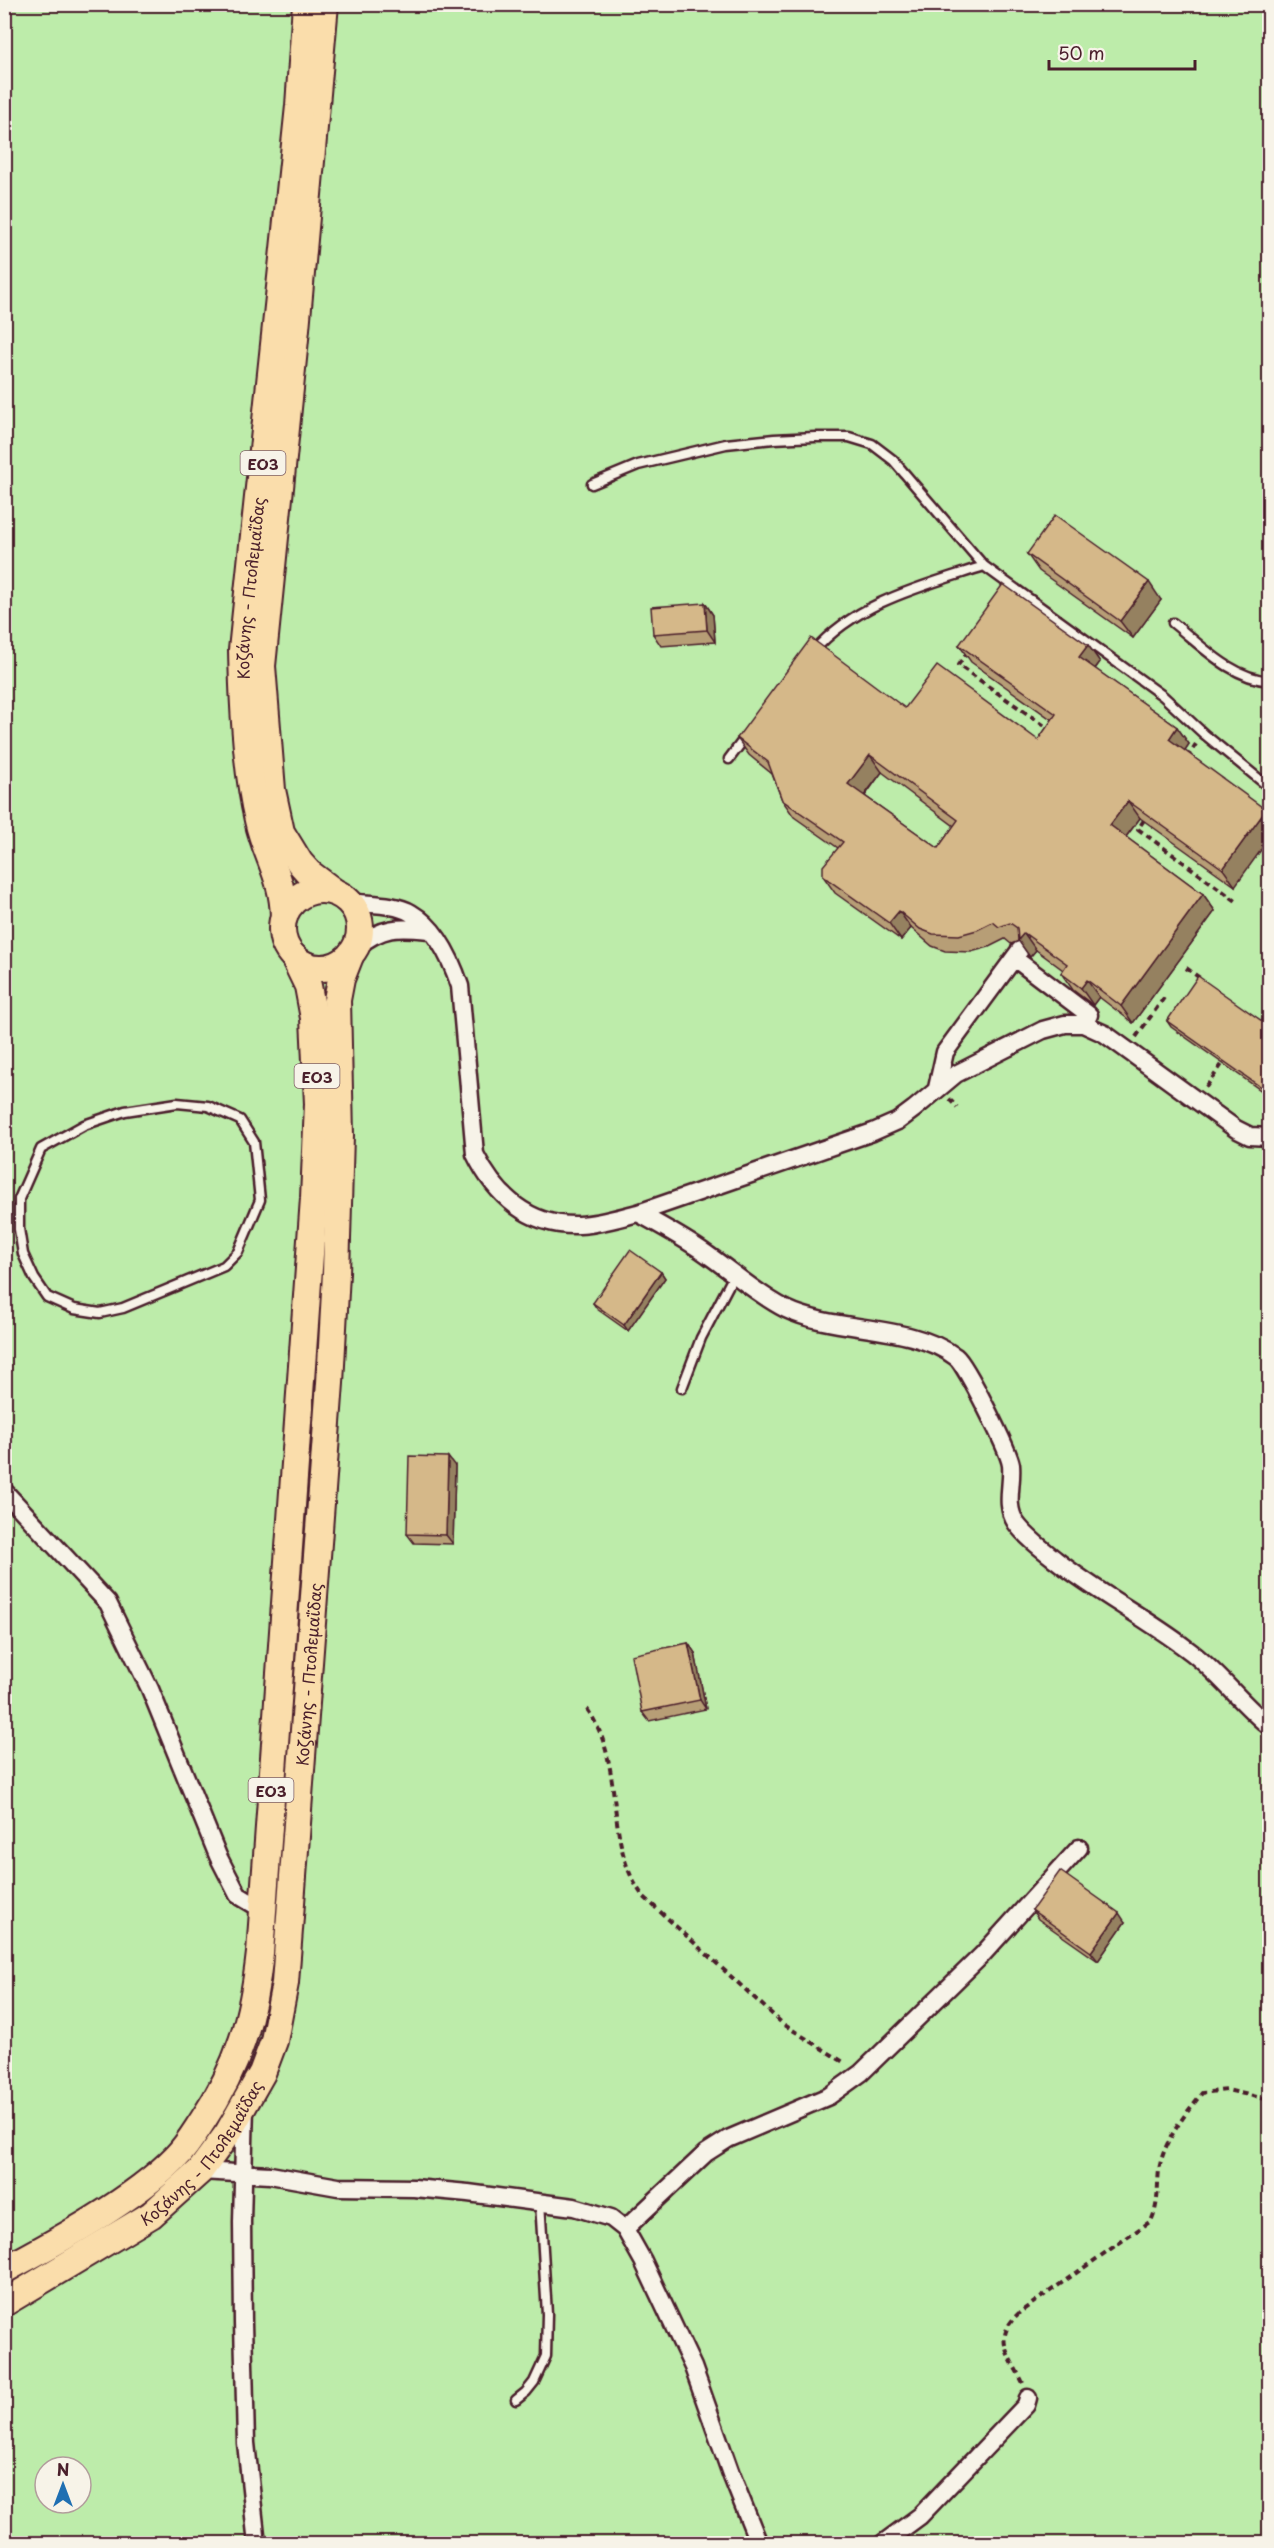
<svg xmlns="http://www.w3.org/2000/svg" width="1274" height="2548" font-family="'Playpen Sans',sans-serif">
<rect width="100%" height="100%" fill="#f7f3e8"/>
<filter id="ink" filterUnits="userSpaceOnUse"><feTurbulence type="fractalNoise" baseFrequency=".0167" numOctaves="2"/><feDisplacementMap in="SourceGraphic" scale="12" xChannelSelector="R" yChannelSelector="G"/><feConvolveMatrix kernelMatrix="1 2 1 2 8 2 1 2 1" color-interpolation-filters="sRGB"/></filter>
<g filter="url(#ink)">
<path fill="#bdecaa" stroke="#84866a" stroke-width="1.5" fill-rule="evenodd" d="M 5,5 L 1269,5 L 1269,2543 L 5,2544 ZM 45,2467 L 81,2467 L 81,2503 L 45,2503 Z"/>
<g fill="none" stroke-linecap="round" stroke-linejoin="round">
<g stroke="#4a1f2b" stroke-width="13">
<path id="lane" d="M 592,484 L 638,465 L 726,444 L 774,439 L 815,437 L 849,437 L 872,444 L 893,460 L 984,566 L 1163,696 L 1204,734 L 1270,788
M 1173,623 C 1202,646 1231,678 1270,681
M 813,652 C 856,602 923,586 984,566
M 729,759 L 747,735
M 177,1103 L 208,1106 L 240,1120 L 254,1142 L 260,1200 L 238,1252 L 224,1266 L 123,1308 L 100,1313 L 74,1309 L 47,1297 L 34,1278 L 23,1254 L 19,1229 L 19,1199 L 41,1149 L 84,1125 L 125,1111 Z
M 682,1388 L 701,1338 L 734,1275
M 516,2400 L 526,2392 L 534,2382 L 546,2356 L 547,2314 L 540,2202"/>
</g>
<g stroke="#4a1f2b" stroke-width="21">
<path id="street" d="M 350,902 C 368,905 394,903 411,913 C 437,928 451,959 460,986 L 475,1154 C 495,1195 529,1227 579,1225 C 599,1224 618,1218 638,1213 L 873,1132 L 898,1121 L 914,1109 L 956,1074 L 1043,1030 L 1065,1024 L 1083,1024 L 1105,1034 L 1236,1129 L 1250,1136 L 1270,1137
M 356,947 C 384,926 396,927 429,930
M 1014,958 L 1089,1015 L 1083,1024
M 937,1088 L 945,1052 L 1020,950
M 638,1213 C 662,1226 686,1239 708,1255 C 734,1273 758,1295 786,1309 C 836,1333 911,1323 956,1357 C 966,1365 1009,1451 1011,1465 C 1013,1485 1004,1504 1016,1523 C 1026,1537 1042,1549 1056,1560 C 1098,1593 1145,1617 1187,1649 C 1218,1671 1240,1703 1270,1727
M 4,1491 L 108,1603 L 150,1689 L 218,1856 L 238,1895 L 263,1910
M 245,2105 L 242,2222 L 243,2323 L 246,2443 L 257,2544
M 200,2171 L 270,2175 L 338,2187 L 414,2188 L 468,2193 L 574,2207 L 611,2218 L 625,2229 L 643,2261 L 693,2367 L 731,2474 L 759,2544
M 625,2229 L 706,2153 L 728,2139 L 829,2096 L 861,2073 L 982,1955 L 1079,1848
M 882,2544 L 920,2516 L 1026,2405 L 1028,2398"/>
</g>
<g stroke="#4a1f2b" stroke-width="30">
<g id="primary">
<path d="M 325,4 L 296,329 L 262,666 L 272,790 L 281,832 L 300,863 L 309,873 L 333,891"/>
<circle cx="321" cy="929" r="39"/>
<path id="s1" d="M 284,917 C 283,876 266,857 258,820 C 246,769 243,703 242,650 L 299,106 L 306,4"/>
<path d="M 4,2270 C 58,2241 134,2200 176,2157 C 187,2146 195,2132 203,2120 C 239,2066 253,2017 260,1953 L 314,1198 L 318,1104 L 314,1018 L 308,986 L 294,957"/>
<path id="s2" d="M 4,2303 L 151,2215 L 200,2171 L 228,2133 L 262,2073 L 274,2041 L 285,1983 L 330,1383 L 336,1273 L 340,1135 L 337,1000 L 341,979 L 350,956"/>
</g>
</g>
<path stroke="#4a1f2b" stroke-width="4" stroke-dasharray="6 4.5" stroke-linecap="butt" d="M 968,652 L 958,665 L 1049,729
M 1187,758 L 1196,744
M 1144,820 L 1138,829 L 1236,901
M 1186,968 L 1200,978
M 1136,1037 L 1166,995
M 1206,1087 L 1223,1063
M 949,1099 L 957,1107
M 587,1709 C 627,1764 602,1842 643,1896 L 783,2024 L 845,2063
M 1023,2383 C 1009,2354 991,2339 1020,2312 L 1151,2221 C 1159,2205 1157,2188 1159,2170 C 1164,2140 1184,2116 1202,2093 L 1227,2090 L 1270,2100"/>
<use href="#lane" stroke="#f7f3e8" stroke-width="8"/>
<use href="#street" stroke="#f7f3e8" stroke-width="16"/>
<use href="#primary" stroke="#faddab" stroke-width="26"/>
</g>
<path fill="#b79e76" stroke="#4a1f2b" stroke-width="1.5" fill-rule="evenodd" d="M 1027,554 L 1161,600 L 1133,638 L 1039,571 Z
M 705,603 L 713,615 L 715,642 L 661,646 L 653,634 Z
M 959,645 L 1088,645 L 1100,662 L 1095,669 L 1177,727 L 1189,744 L 1185,750 L 1235,886 L 1140,818 L 1126,837 L 1203,894 L 1215,911 L 1133,1023 L 1099,997 L 1093,1005 L 1073,990 L 1061,973 L 1063,970 L 1036,950 L 1030,957 L 1019,941 L 1011,944 L 1005,939 L 989,947 L 971,952 L 945,951 L 932,946 L 911,928 L 901,940 L 835,893 L 823,876 L 838,848 L 794,817 L 782,800 L 772,774 L 749,755 L 737,738 L 905,708 L 1038,740 L 1052,720 L 971,662 ZM 882,772 L 954,826 L 938,848 L 865,796 Z
M 1167,1021 L 1269,1026 L 1269,1096 L 1171,1027 Z
M 661,1272 L 665,1278 L 628,1331 L 597,1309 L 593,1303 Z
M 455,1466 L 453,1544 L 414,1543 L 407,1534 Z
M 688,1643 L 695,1653 L 706,1709 L 649,1721 L 642,1712 Z
M 1032,1910 L 1125,1922 L 1098,1961 L 1038,1919 Z"/>
<path fill="#958160" stroke="#4a1f2b" stroke-width="1.5" d="M 1149,582 L 1161,600 L 1133,638 L 1120,621 Z
M 705,603 L 713,615 L 715,642 L 707,630 Z
M 1088,645 L 1100,662 L 1091,674 L 1079,657 Z
M 1177,727 L 1189,744 L 1181,756 L 1169,739 Z
M 870,755 L 882,772 L 860,801 L 848,784 Z
M 1128,801 L 1140,818 L 1122,842 L 1110,825 Z
M 1266,810 L 1269,814 L 1269,839 L 1235,886 L 1223,869 Z
M 1203,894 L 1215,911 L 1133,1023 L 1121,1006 Z
M 899,911 L 911,928 L 901,940 L 889,923 Z
M 1024,933 L 1036,950 L 1030,957 L 1018,940 Z
M 1087,980 L 1099,997 L 1093,1005 L 1081,988 Z
M 1269,1084 L 1269,1095 L 1265,1090 Z
M 661,1272 L 665,1278 L 628,1331 L 624,1325 Z
M 448,1457 L 455,1466 L 453,1544 L 446,1535 Z
M 688,1643 L 695,1653 L 706,1709 L 700,1700 Z
M 1119,1913 L 1125,1922 L 1098,1961 L 1091,1952 Z"/>
<path fill="#d5b889" stroke="#4a1f2b" stroke-width="1.5" fill-rule="evenodd" d="M 1055,515 L 1149,582 L 1120,621 L 1027,554 Z
M 1003,584 L 1088,645 L 1079,657 L 1177,727 L 1169,739 L 1266,810 L 1223,869 L 1128,801 L 1110,825 L 1203,894 L 1121,1006 L 1087,980 L 1081,988 L 1061,973 L 1067,964 L 1024,933 L 1018,940 L 1017,928 L 1010,923 L 999,927 L 993,922 L 977,930 L 959,935 L 933,934 L 920,929 L 899,911 L 889,923 L 823,876 L 823,866 L 843,842 L 782,800 L 768,762 L 737,738 L 811,638 L 905,708 L 937,666 L 1038,740 L 1056,714 L 959,645 ZM 870,755 L 958,820 L 938,848 L 848,784 Z
M 705,603 L 707,630 L 653,634 L 651,607 Z
M 1198,976 L 1269,1026 L 1269,1084 L 1265,1090 L 1167,1021 Z
M 630,1250 L 661,1272 L 624,1325 L 593,1303 Z
M 409,1456 L 448,1457 L 446,1535 L 407,1534 Z
M 688,1643 L 700,1700 L 642,1712 L 631,1655 Z
M 1060,1871 L 1119,1913 L 1091,1952 L 1032,1910 Z"/>
</g>
<g text-anchor="middle" dominant-baseline="central" stroke-width="6" stroke-linejoin="round" paint-order="stroke">
<g fill="#f7f3e8" stroke="#7e5f64" stroke-width="1.5">
<rect x="240.5" y="451" width="45" height="24" rx="4.5"/>
<rect x="294.5" y="1064" width="45" height="24" rx="4.5"/>
<rect x="248.5" y="1778" width="45" height="24" rx="4.5"/>
</g>
<g font-size="15" font-weight="bold" fill="#4a1f2b">
<text x="263" y="463">ΕΟ3</text>
<text x="317" y="1076">ΕΟ3</text>
<text x="271" y="1790">ΕΟ3</text>
</g>
<g font-size="16" fill="#4a1f2b" stroke="#f7f3e8">
<text stroke="none"><textPath href="#s1" startOffset="334">Κοζάνης - Πτολεμαΐδας</textPath></text>
<text stroke="none"><textPath href="#s2" startOffset="756">Κοζάνης - Πτολεμαΐδας</textPath></text>
<text stroke="none"><textPath href="#s2" startOffset="252">Κοζάνης - Πτολεμαΐδας</textPath></text>
</g>
</g>
<rect width="1274" height="2548" fill="none" stroke="#f7f3e8" stroke-width="24"/>
<rect x="12" y="12" width="1250" height="2524" fill="none" stroke="#4a1f2b" stroke-width="2" filter="url(#ink)"/>
<g transform="translate(63 2485)"><circle r="28" fill="#f7f3e8" stroke="#b29e9c" stroke-width="1.5"/>
<path d="M0-4.5L10 22L0 15L-10 22Z" fill="#1f6fb2"/>
<text y="-9" font-size="16" font-weight="bold" text-anchor="middle" fill="#4a1f2b">N</text>
</g>
<path d="M1049 60v9h146v-9" fill="none" stroke="#4a1f2b" stroke-width="3"/>
<text x="1058" y="60" font-size="18" fill="#4a1f2b" stroke="#f7f3e8" stroke-width="4.5" paint-order="stroke">50 m</text>
</svg>
